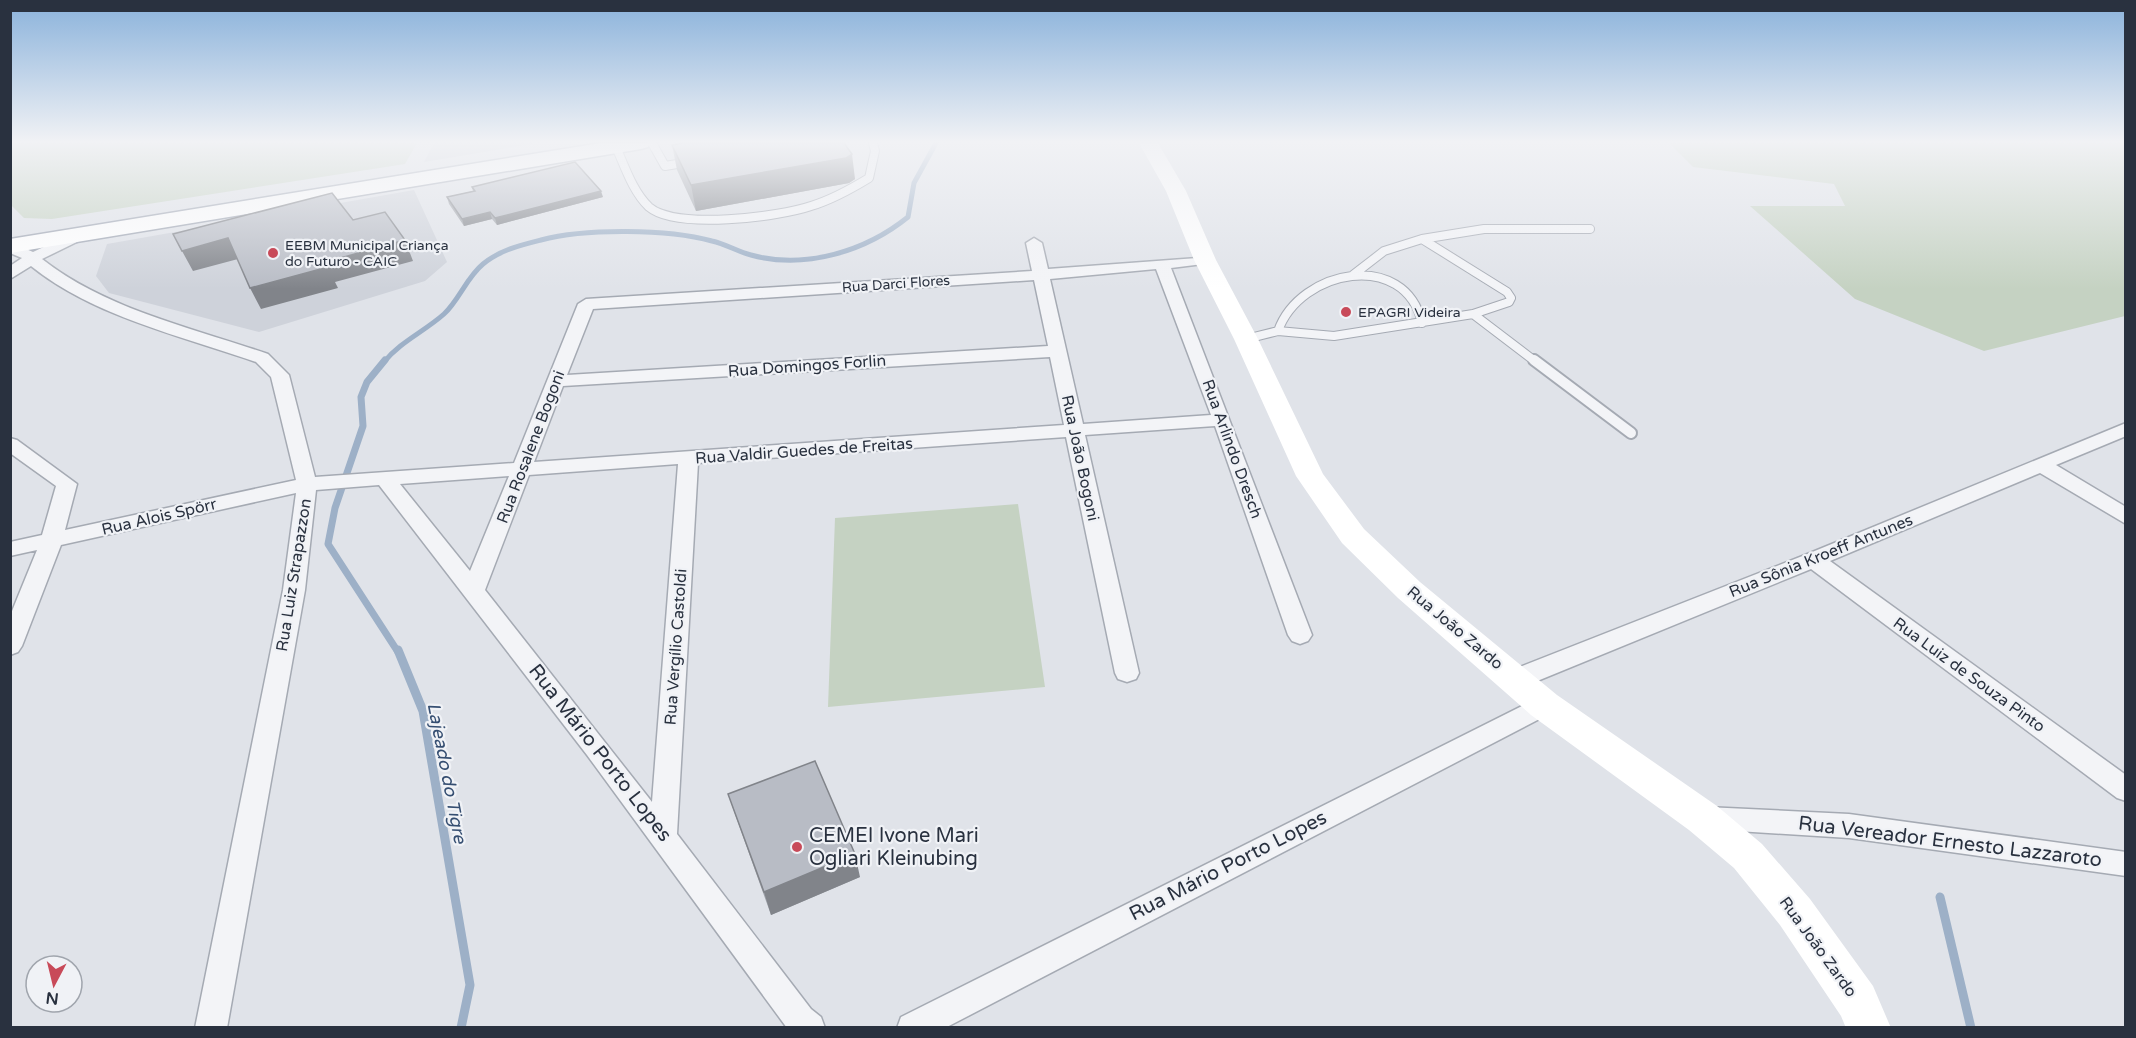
<svg xmlns="http://www.w3.org/2000/svg" width="2136" height="1038" font-family="'Varela Round',sans-serif">
<rect width="100%" height="100%" fill="#e0e3e9"/>
<path fill="#ced2da" d="M 434,143 L 538,143 L 424,162 Z
M 414,190 L 447,262 L 425,281 L 259,332 L 109,293 L 96,276 L 107,244 Z"/>
<path fill="#c5d2c2" d="M 11,143 L 417,143 L 405,164 L 52,219 L 24,218 L 11,205 Z
M 1669,143 L 2125,143 L 2125,316 L 1984,351 L 1855,299 L 1750,206 L 1845,206 L 1834,184 L 1693,167 Z
M 1018,504 L 1045,687 L 828,707 L 835,518 Z"/>
<g fill="none" stroke-linecap="round" stroke-linejoin="round">
<path stroke="#9db0c7" stroke-width="5" d="M 384,362 C 400,342 425,331 444,314 C 459,300 467,277 483,264 C 500,250 521,245 541,240 C 586,228 668,229 712,241 C 726,244 738,252 751,255 C 805,270 866,251 908,217 L 914,183 L 936,143"/>
<path stroke="#9db0c7" stroke-width="7" d="M 385,360 L 367,382 L 361,397 L 363,426 L 335,508 L 328,544 L 398,652"/>
<path stroke="#9db0c7" stroke-width="9" d="M 398,650 L 423,711 L 470,985 L 461,1028
M 1940,897 L 1971,1028"/>
<g stroke="#a5aab3" stroke-width="10">
<path id="lane-far1" d="M 652,143 L 665,166 L 689,162
M 616,147 C 625,167 633,192 649,207 C 676,230 779,217 811,206 C 831,200 851,189 869,178 L 875,151 L 873,143
M 1422,239 L 1484,229 L 1590,229
M 1353,275 L 1384,251 L 1422,239 L 1507,292 L 1511,298 L 1509,302 L 1473,314
M 1278,331 C 1300,269 1405,249 1422,323
M 1246,339 L 1278,331 L 1334,336 L 1473,314 L 1536,362"/>
</g>
<g stroke="#a5aab3" stroke-width="14">
<path id="lane" d="M 1534,360 L 1631,433"/>
</g>
<g stroke="#a5aab3" stroke-width="3">
<path id="street" d="M 80,230 L 88,235 L 85,238 L 42,259 C 105,309 193,328 268,354 L 289,375 L 315,477 L 514,463 L 578,304 L 586,299 L 1032,271 L 1026,243 L 1034,238 L 1042,243 L 1048,269 L 1211,257 L 1213,260 L 1211,263 L 1171,268 L 1312,635 L 1308,641 L 1300,644 L 1292,641 L 1288,635 L 1215,426 L 1085,435 L 1139,673 L 1136,679 L 1127,682 L 1118,679 L 1115,673 L 1066,437 L 698,463 L 677,834 L 811,1009 L 821,1017 L 825,1028 L 787,1028 L 587,755 L 379,485 L 316,490 L 305,590 L 227,1028 L 195,1028 L 283,590 L 296,493 L 61,545 L 22,646 L 18,652 L 10,655 L 10,616 L 37,550 L 10,556 L 10,542 L 42,535 L 56,486 L 10,453 L 10,438 L 17,440 L 77,484 L 65,530 L 296,480 L 271,377 L 256,362 C 181,336 93,316 31,266 L 10,279 L 10,266 L 22,258 L 10,253 L 10,242 L 33,252 ZM 1156,269 L 1211,415 L 1083,424 L 1050,279 ZM 1034,280 L 1048,346 L 567,375 L 593,309 ZM 1050,357 L 1064,425 L 534,462 L 563,386 ZM 678,464 L 652,802 L 485,590 L 529,475 ZM 509,476 L 470,571 L 400,484 Z
M 2126,423 L 2126,436 L 2056,465 L 2126,507 L 2126,524 L 2040,473 L 1830,561 L 2126,775 L 2126,801 L 2117,798 L 1811,569 L 1525,686 L 1516,688 L 1507,686 L 1504,679 L 1507,672 L 1805,555 Z
M 1544,695 L 1553,698 L 1556,705 L 1553,712 L 945,1028 L 897,1028 L 901,1017 Z
M 1706,807 L 1849,814 L 2126,852 L 2126,876 L 1849,838 L 1706,829 L 1696,826 L 1692,818 L 1696,810 Z"/>
</g>
<g stroke="#a0a7b4" stroke-width="3">
<path id="primary" d="M 601,143 L 651,143 L 648,147 L 641,149 L 10,253 L 10,239 Z"/>
</g>
<use href="#lane-far1" stroke="#f3f4f7" stroke-width="8"/>
<use href="#lane" stroke="#f3f4f7" stroke-width="10"/>
<use href="#street" fill="#f3f4f7" fill-rule="evenodd"/>
<path fill="#fff" fill-rule="evenodd" d="M 1139,143 L 1158,143 L 1186,191 L 1216,260 L 1258,339 L 1323,474 L 1364,529 L 1420,582 L 1557,695 L 1717,806 L 1762,844 L 1810,899 L 1873,986 L 1891,1028 L 1846,1028 L 1841,1016 L 1780,925 L 1734,868 L 1689,830 L 1531,715 L 1398,598 L 1342,543 L 1296,476 L 1234,339 L 1194,260 L 1166,191 Z"/>
<use href="#primary" fill="#fff" fill-rule="evenodd"/>
</g>
<path fill="#9ea2a9" d="M 672,145 L 855,179 L 849,183 L 696,211 L 677,170 Z
M 472,187 L 603,197 L 497,225 L 492,219 L 464,226 L 449,204 L 447,197 L 473,191 Z
M 728,794 L 860,877 L 771,915 L 736,817 Z"/>
<path fill="#81848a" d="M 852,154 L 855,179 L 849,183 L 696,211 L 691,185 Z
M 601,191 L 603,197 L 497,225 L 495,218 Z
M 490,212 L 492,219 L 464,226 L 462,219 Z
M 228,238 L 238,259 L 193,271 L 182,251 Z
M 405,240 L 413,261 L 335,282 L 338,288 L 261,309 L 250,288 L 326,262 Z
M 855,854 L 860,877 L 771,915 L 764,892 Z"/>
<path fill="#b8bcc5" stroke="#81848a" stroke-width="1.5" d="M 683,143 L 844,143 L 852,154 L 846,158 L 691,185 L 672,145 Z
M 575,162 L 601,191 L 495,218 L 490,212 L 462,219 L 447,197 L 475,191 L 472,187 Z
M 332,193 L 353,220 L 385,212 L 405,240 L 326,262 L 328,267 L 250,288 L 228,238 L 182,251 L 173,234 Z
M 815,761 L 855,854 L 764,892 L 728,794 Z"/>
<linearGradient id="sky" x2="0" y2="1"><stop stop-color="#8ab2db"/><stop offset="0.49" stop-color="#f1f2f5"/><stop offset="1" stop-color="#f1f2f5" stop-opacity="0"/></linearGradient>
<rect width="2136" height="289" fill="url(#sky)"/>
<g fill="#c84a59" stroke="#f0f2f6" stroke-width="2">
<circle cx="273" cy="253" r="6"/>
<circle cx="1346" cy="312" r="6"/>
<circle cx="797" cy="847" r="6"/>
</g>
<g text-anchor="middle" dominant-baseline="central" stroke-width="4.5" stroke-linejoin="round" paint-order="stroke">
<g font-size="14" fill="#29313f" stroke="#f0f2f6" text-anchor="start">
<text x="285" y="245">EEBM Municipal Criança<tspan x="285" dy="16">do Futuro - CAIC</tspan></text>
<text x="1358" y="312">EPAGRI Videira</text>
</g>
<g font-size="14" fill="#29313f" stroke="#f0f2f6">
<text transform="translate(896 284) rotate(-4)">Rua Darci Flores</text>
</g>
<g font-size="16" fill="#29313f" stroke="#f0f2f6">
<text transform="translate(807 366) rotate(-4)">Rua Domingos Forlin</text>
<text transform="translate(531 447) rotate(-69)">Rua Rosalene Bogoni</text>
<text transform="translate(1232 449) rotate(70)">Rua Arlindo Dresch</text>
<text transform="translate(804 451) rotate(-4)">Rua Valdir Guedes de Freitas</text>
<text transform="translate(1080 458) rotate(78)">Rua João Bogoni</text>
<text transform="translate(159 517) rotate(-13)">Rua Alois Spörr</text>
<text transform="translate(1821 556) rotate(-22)">Rua Sônia Kroeff Antunes</text>
<text transform="translate(294 575) rotate(-81)">Rua Luiz Strapazzon</text>
<text transform="translate(1455 628) rotate(40)">Rua João Zardo</text>
<text transform="translate(676 647) rotate(-86)">Rua Vergílio Castoldi</text>
<text transform="translate(1969 675) rotate(36)">Rua Luiz de Souza Pinto</text>
<text transform="translate(1818 947) rotate(54)">Rua João Zardo</text>
</g>
<g font-size="18" font-style="italic" fill="#354e71" stroke="#f0f2f6">
<text transform="translate(447 773) rotate(79)">Lajeado do Tigre</text>
</g>
<g font-size="20" fill="#29313f" stroke="#f0f2f6">
<text transform="translate(600 753) rotate(52)">Rua Mário Porto Lopes</text>
<text transform="translate(1950 842) rotate(7)">Rua Vereador Ernesto Lazzaroto</text>
<text transform="translate(1228 866) rotate(-27)">Rua Mário Porto Lopes</text>
</g>
<g font-size="20" fill="#29313f" stroke="#f0f2f6" text-anchor="start">
<text x="809" y="836">CEMEI Ivone Mari<tspan x="809" dy="23">Ogliari Kleinubing</tspan></text>
</g>
</g>
<rect width="2136" height="1038" fill="none" stroke="#29313f" stroke-width="24"/>
<g transform="translate(54 984) rotate(187)"><circle r="28" fill="#f0f2f6" stroke="#a0a5ad" stroke-width="1.5"/>
<path d="M0-4.5L10 22L0 15L-10 22Z" fill="#c84a59"/>
<text y="-9" font-size="16" font-weight="bold" text-anchor="middle" fill="#29313f">N</text>
</g>
</svg>
